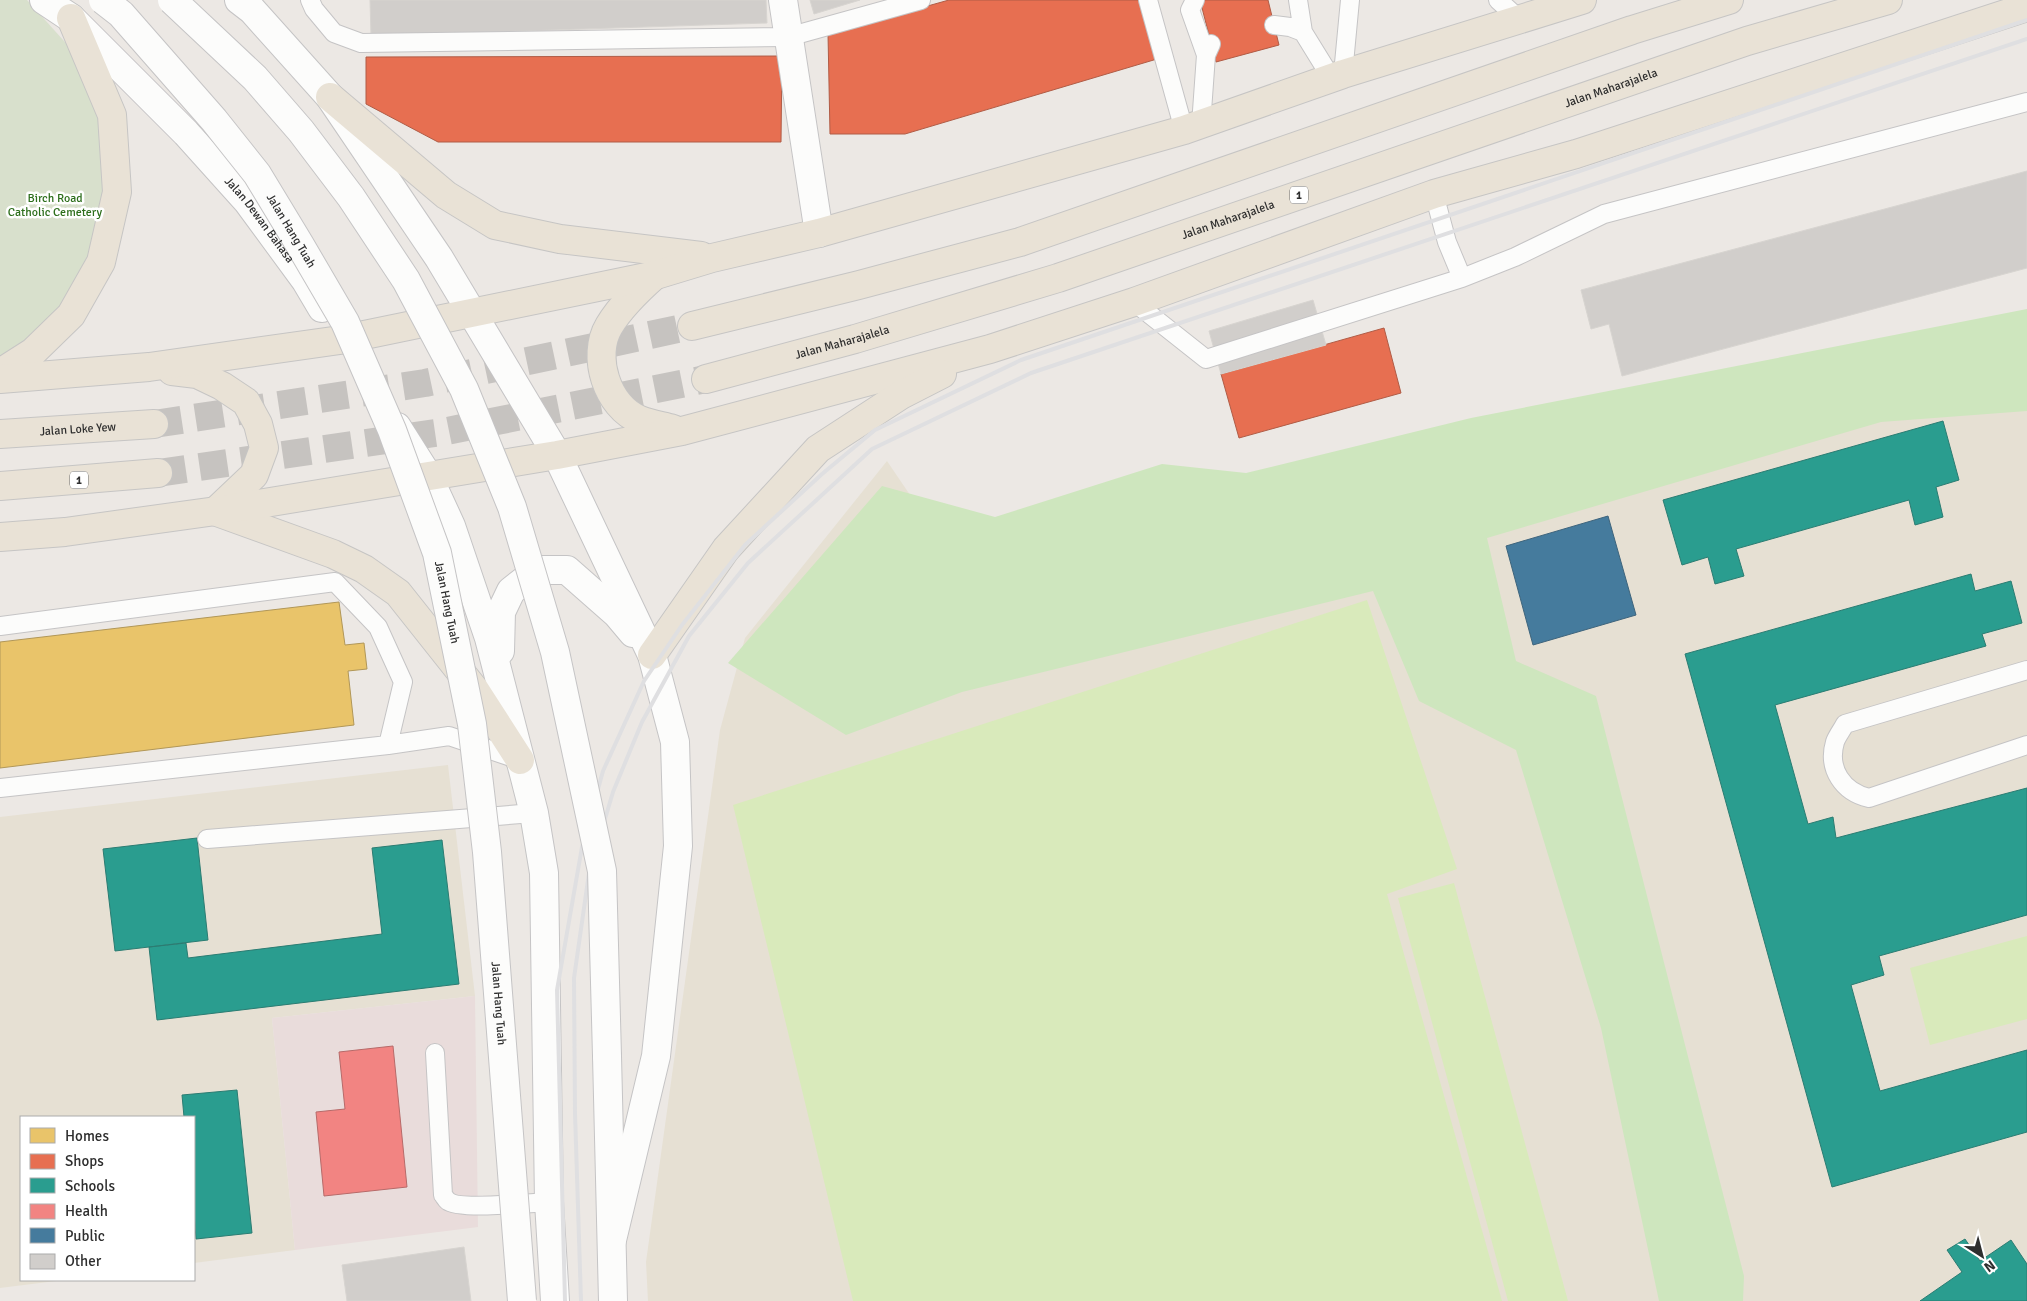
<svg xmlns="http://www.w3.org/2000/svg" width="2027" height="1301" font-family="Signika,sans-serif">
<rect width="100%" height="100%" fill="#ece8e4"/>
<path fill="#e6e0d3" d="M 2027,327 L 2027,1301 L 648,1301 L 646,1262 L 720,730 L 745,638 L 887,461 L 961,570 Z
M 448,765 L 475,996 L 272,1018 L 295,1250 L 194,1263 L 194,1117 L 21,1117 L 21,1280 L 64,1280 L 0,1288 L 0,817 Z"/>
<path fill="#e9dcdb" d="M 475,996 L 478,1227 L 295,1250 L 272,1018 Z"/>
<path fill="#cee6be" d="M 2027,309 L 2027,411 L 1881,422 L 1487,538 L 1516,661 L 1596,696 L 1744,1276 L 1743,1301 L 1659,1301 L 1601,1028 L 1516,750 L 1419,701 L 1373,591 L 962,692 L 846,735 L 728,663 L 882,486 L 995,517 L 1162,464 L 1246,473 L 1471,418 Z"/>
<path fill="#d8e0cc" d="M 0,0 L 27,0 L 64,41 L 100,86 L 111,220 L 53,333 L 0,371 Z"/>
<path fill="#d9eabb" d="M 1367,600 L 1457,869 L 1387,894 L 1502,1301 L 853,1301 L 733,805 Z
M 1454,883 L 1568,1301 L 1508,1301 L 1398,898 Z
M 2027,936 L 2027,1019 L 1930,1045 L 1910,968 Z"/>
<path fill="#e9c46a" stroke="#b19758" d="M 339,602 L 345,645 L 364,643 L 367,669 L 348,671 L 354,725 L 0,768 L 0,642 Z"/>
<path fill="#e76f51" stroke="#b05c46" d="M 949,0 L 1140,0 L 1157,59 L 905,134 L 830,134 L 828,34 Z
M 1200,0 L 1268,0 L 1279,45 L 1216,62 Z
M 782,56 L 781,142 L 438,142 L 366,104 L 366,57 Z
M 1384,328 L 1401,393 L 1239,438 L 1221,374 Z"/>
<path fill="#2a9d8f" stroke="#2b7c72" d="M 1943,421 L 1959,480 L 1936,487 L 1943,517 L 1915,525 L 1909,500 L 1736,549 L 1744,576 L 1715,584 L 1708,557 L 1682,565 L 1663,500 Z
M 1971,574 L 1975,591 L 2011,581 L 2022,623 L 1982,634 L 1986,646 L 1775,705 L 1808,824 L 1833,817 L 1836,838 L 2027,788 L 2027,915 L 1879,956 L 1884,975 L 1851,985 L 1880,1091 L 2027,1050 L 2027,1132 L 1832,1187 L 1685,654 Z
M 197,838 L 208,940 L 115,951 L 103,849 Z
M 442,840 L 459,984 L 157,1020 L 149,947 L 186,943 L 188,958 L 382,934 L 372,848 Z
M 237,1090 L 252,1233 L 196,1239 L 194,1212 L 194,1117 L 184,1117 L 182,1095 Z
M 1965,1239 L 1980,1261 L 2011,1240 L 2027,1264 L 2027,1301 L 1920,1301 L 1962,1272 L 1947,1250 Z"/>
<path fill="#f28482" stroke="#b76a69" d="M 393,1046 L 407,1187 L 324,1196 L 316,1112 L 345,1109 L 339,1052 Z"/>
<path fill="#457b9d" stroke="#3e647c" d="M 1608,516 L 1636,615 L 1533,645 L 1506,546 Z"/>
<path fill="#d1cecb" stroke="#d7d4d0" d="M 370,0 L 766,0 L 767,23 L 371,36 Z
M 810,0 L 860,0 L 814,14 Z
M 2027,171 L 2027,268 L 1622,376 L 1609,324 L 1591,329 L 1581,290 Z
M 1313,300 L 1326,345 L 1221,374 L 1209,331 Z
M 464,1247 L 471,1301 L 347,1301 L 342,1265 Z"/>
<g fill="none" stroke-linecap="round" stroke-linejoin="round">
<path stroke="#c6c3c0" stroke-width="28" stroke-dasharray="28 14" stroke-linecap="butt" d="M 154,424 L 425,383 L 692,326
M 158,473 L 442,432 L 706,379"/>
<g stroke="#c5c4c5" stroke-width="20">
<path id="service" d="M 310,0 L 314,9 L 334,33 L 361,43 L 788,37 L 921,0
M 1148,0 L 1184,130
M 1195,0 L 1190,10 L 1206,55
M 1298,0 L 1303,32
M 1498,0 L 1519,19
M 1274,25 L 1290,27 L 1303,32 L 1332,79
M 1343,74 L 1350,0
M 1201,125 L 1206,55 L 1211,44
M 1434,194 L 1447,242 L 1462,278
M 1134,302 L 1206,359 L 1462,278 L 1515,257 L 1604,214 L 2027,102
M 0,626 L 335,582 L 378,627 L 403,682 L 388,745
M 2027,670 L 1845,724 C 1842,730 1837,736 1835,742 C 1827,769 1843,792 1869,798 L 2027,745
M 0,788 L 388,745 L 449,736 L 520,760
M 207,839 L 534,813
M 435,1053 L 443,1195 C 444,1196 447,1201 448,1201 C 458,1210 532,1203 549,1202"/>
</g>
<g stroke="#c5c4c5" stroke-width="30">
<path id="minor" d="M 783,0 L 819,233"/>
</g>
<g stroke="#c5c4c5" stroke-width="30">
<g id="secondary">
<path id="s1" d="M 44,0 L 71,18 L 186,133 L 248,202 L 306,281 L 322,308"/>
<path d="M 239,0 L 252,10 L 330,97 L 439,258 L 557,455 L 652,655 L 675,742 L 678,846 L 656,1056 L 612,1240"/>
<path d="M 397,427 L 428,476 L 451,526 L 489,638 L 534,813 L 544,873 L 549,1202 L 555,1301"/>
<path d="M 500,651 L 501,612 L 511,591 L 538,570 L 567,570 L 617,614 L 633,633"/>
<path d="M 607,1056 L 613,1301"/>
</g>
</g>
<g stroke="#c6c5c4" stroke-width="30">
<g id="trunk">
<path d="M 330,97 L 446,195 L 495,225 L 560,239 L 701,256"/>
<path d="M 655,275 C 638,290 621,306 609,326 C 591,356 607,407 640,420 C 650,424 662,426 673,429"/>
<path d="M 692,326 L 859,285 L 1020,242 L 1632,30 L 1729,0"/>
<path d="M 172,371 L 197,374 L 222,386 L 246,402 L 258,424 L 264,448 L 254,475 L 216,511"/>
<path d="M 0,373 L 33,352 L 71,315 L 101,262 L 117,192 L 112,115 L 71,18"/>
<path d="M 0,379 L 149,367 L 340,340 L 656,275 L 712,258 L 819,233 L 1184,130 L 1343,74 L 1582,0"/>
<path id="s2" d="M 706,379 L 855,339 L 1058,278 L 1747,41 L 1888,0"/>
<path id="s3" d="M 0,434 L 154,424"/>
<path d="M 0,486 L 158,473"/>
<path d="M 217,512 L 333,554 L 364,569 L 398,593 L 475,690 L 520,760"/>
<path d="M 0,537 L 65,532 L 216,511 L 557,455 L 682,431 L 990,349 L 1134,302 L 1434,194 L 1576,154 L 2027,7"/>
<path d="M 652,655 L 726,549 L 818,449 L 901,395 L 942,374"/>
</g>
</g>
<use href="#service" stroke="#fcfcfb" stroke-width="18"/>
<use href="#minor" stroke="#fcfcfb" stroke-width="28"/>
<use href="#secondary" stroke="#fcfcfb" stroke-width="28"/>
<use href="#trunk" stroke="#e9e2d6" stroke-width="28"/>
<path stroke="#dfdfe1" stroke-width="4" d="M 565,1301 L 557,990 L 582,847 L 603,771 L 644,681 L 682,625 L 745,545 L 822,474 L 875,430 L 1021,360 L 2027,20
M 581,1301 L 575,1113 L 574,978 L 589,873 L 613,792 L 642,722 L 689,636 L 748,563 L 872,449 L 1031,373 L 2027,39"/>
<g stroke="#c5c4c5" stroke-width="30" stroke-linecap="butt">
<g id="secondary-bridge">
<path id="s4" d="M 103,0 L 121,14 L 214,120 L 257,174 L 300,245 L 345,322 L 392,430 L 437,553 L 472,724 L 487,852 L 522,1301"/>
<path d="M 172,0 L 255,78 L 301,131 L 351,197 L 406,280 L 464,389 L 512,507 L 555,652 L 602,871 L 607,1056"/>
</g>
</g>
<use href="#secondary-bridge" stroke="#fcfcfb" stroke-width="28"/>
</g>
<g text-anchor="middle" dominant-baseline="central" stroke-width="5" stroke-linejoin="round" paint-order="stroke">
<g fill="#fff" stroke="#6d6d6d" stroke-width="1">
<rect x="1290" y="186.5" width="18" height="17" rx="4"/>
<rect x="70" y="471.5" width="18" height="17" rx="4"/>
</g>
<g font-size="11" font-weight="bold" fill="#2e2e2e">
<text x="1299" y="195">1</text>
<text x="79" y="480">1</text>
</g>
<g font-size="12" fill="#2e2e2e" stroke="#fff">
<text stroke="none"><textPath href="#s2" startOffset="951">Jalan Maharajalela</textPath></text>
<text stroke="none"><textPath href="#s2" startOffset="546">Jalan Maharajalela</textPath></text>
<text stroke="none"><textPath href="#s1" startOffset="309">Jalan Dewan Bahasa</textPath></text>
<text stroke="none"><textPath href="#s4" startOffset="299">Jalan Hang Tuah</textPath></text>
<text stroke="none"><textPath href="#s2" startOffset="141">Jalan Maharajalela</textPath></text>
<text stroke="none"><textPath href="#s3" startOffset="78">Jalan Loke Yew</textPath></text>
<text stroke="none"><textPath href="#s4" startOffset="704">Jalan Hang Tuah</textPath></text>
<text stroke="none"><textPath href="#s4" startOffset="1109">Jalan Hang Tuah</textPath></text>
</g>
<g font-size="12" fill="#2c6e1b" stroke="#fff">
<text x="55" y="198">Birch Road<tspan x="55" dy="14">Catholic Cemetery</tspan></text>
</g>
</g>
<rect x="20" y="1116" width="175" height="165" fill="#ffffff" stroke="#ababab"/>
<rect x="30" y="1128" width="25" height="15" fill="#e9c46a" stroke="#ababab"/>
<text x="65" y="1141" font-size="15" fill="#2e2e2e">Homes</text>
<rect x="30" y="1154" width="25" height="15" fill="#e76f51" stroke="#ababab"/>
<text x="65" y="1166" font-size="15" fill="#2e2e2e">Shops</text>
<rect x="30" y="1178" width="25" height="15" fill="#2a9d8f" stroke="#ababab"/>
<text x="65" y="1191" font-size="15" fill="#2e2e2e">Schools</text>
<rect x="30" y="1204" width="25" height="15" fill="#f28482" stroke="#ababab"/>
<text x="65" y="1216" font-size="15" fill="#2e2e2e">Health</text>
<rect x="30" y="1228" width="25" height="15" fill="#457b9d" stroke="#ababab"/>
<text x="65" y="1241" font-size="15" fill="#2e2e2e">Public</text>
<rect x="30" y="1254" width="25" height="15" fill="#d1cecb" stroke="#ababab"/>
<text x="65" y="1266" font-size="15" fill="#2e2e2e">Other</text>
<g transform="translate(1982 1256) rotate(144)" stroke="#ffffff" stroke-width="4" paint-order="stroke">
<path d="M0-4L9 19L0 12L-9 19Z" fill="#2e2e2e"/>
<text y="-8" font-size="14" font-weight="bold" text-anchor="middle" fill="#2e2e2e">N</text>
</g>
</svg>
